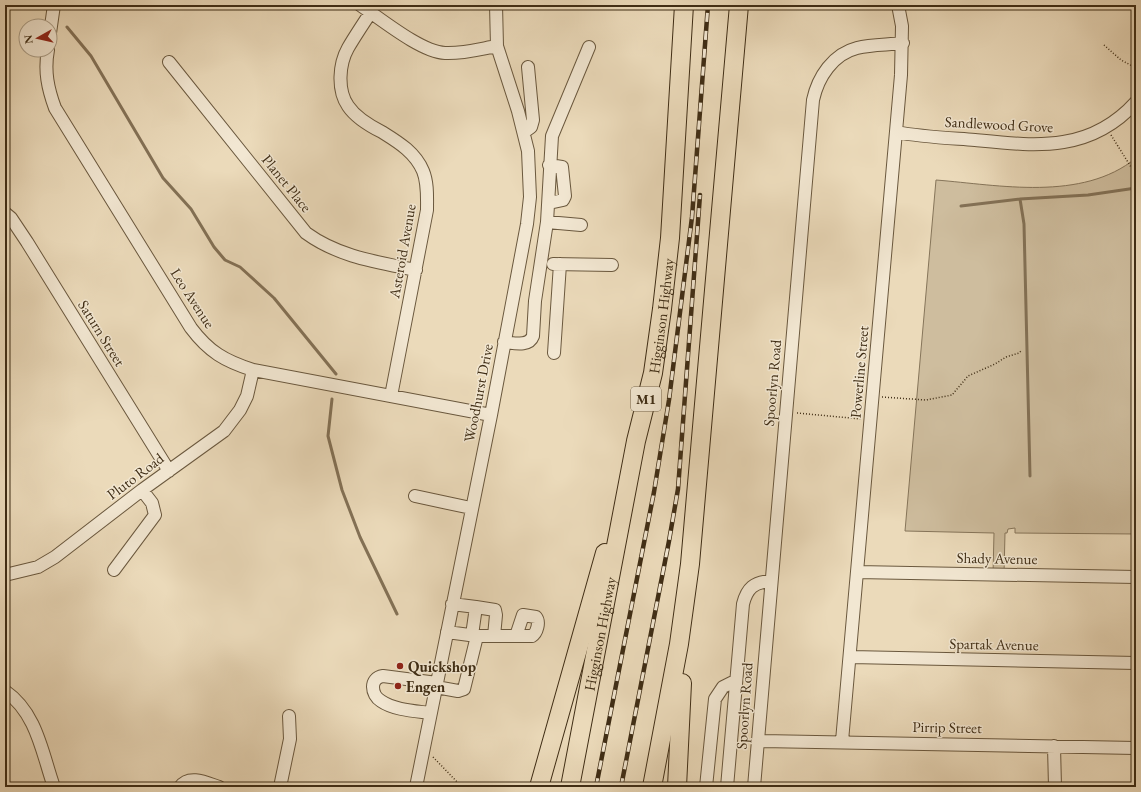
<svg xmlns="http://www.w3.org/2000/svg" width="1141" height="792" font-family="'EB Garamond',serif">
<rect width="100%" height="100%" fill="#ebdaba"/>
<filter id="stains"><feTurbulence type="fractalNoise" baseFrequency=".005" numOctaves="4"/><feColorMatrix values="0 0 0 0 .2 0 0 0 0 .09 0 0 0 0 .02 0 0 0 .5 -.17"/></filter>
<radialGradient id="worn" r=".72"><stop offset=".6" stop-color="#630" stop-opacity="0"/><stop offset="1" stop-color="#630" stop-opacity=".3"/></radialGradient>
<path fill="#cebd9e" stroke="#86755a" d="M 1136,158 L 1136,534 L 1015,533 L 1015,528 L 1008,529 L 1007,533 L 1005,533 L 1004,574 L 993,574 L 994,533 L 905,531 L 936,180 C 999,185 1082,202 1136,158 Z"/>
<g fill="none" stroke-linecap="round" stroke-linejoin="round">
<path stroke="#837156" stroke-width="3" d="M 27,5 L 28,6
M 67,27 L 91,56 L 163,178 L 191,209 L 214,247 L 225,260 L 240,267 L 274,298 L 336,374
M 1020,199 L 1024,224 L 1030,476
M 961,206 L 1020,199 L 1088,195 L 1136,188
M 332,399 L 328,436 L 342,490 L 360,537 L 397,614"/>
<g stroke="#6a583e" stroke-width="14">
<path id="minor" d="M 360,5 C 381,19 421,52 445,53 C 462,54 480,49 497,46
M 371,12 C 363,24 355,36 348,48 C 339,64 337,90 348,106 C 356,118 370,126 382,132 C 398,142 415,152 423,171 C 428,183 427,198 427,210 L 391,396
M 50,33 L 54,5
M 48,50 C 44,71 48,89 55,108 L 191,328 C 209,352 225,361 253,370 L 491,415
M 169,62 L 306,233 C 339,257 377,262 416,270
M 524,132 L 531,127 L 533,120 L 528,67
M 896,132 C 922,137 949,138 975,140 C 1036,146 1090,153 1136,102
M 549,203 L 563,200 L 565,196 L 562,167 L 549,165
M 5,213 L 11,218 L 27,242 L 169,471
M 547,222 L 581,225
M 553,264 L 612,265
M 504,342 C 514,343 529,347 533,336 L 535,301 L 547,222 L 552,136 L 589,47
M 554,353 L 560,264
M 415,496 L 471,508
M 114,570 L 155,515 L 152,503 L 142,490
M 857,572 L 1136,577
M 5,575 L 38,567 L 55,557 L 142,490 L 224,431 L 240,410 L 247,396 L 253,370
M 452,604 L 476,607
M 472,635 L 476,607 L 495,610 L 496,615 L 494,636
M 477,636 L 532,636 C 537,633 540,622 536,617 L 523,615 L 516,636
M 851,657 L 1136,663
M 436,687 L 458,691 L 464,689 L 477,636 L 447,632
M 5,691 C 37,713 42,753 54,787
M 430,713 C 415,711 394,710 381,701 C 371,695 369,678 383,676 L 437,683
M 758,741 L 1136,748
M 842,741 L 901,75 L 902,26 L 898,5
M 1054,746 L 1055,787
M 180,787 C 189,774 207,783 219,787
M 280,787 L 290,739 L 289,716
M 416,787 L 491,415 L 527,224 L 530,197 L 528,151 L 518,111 L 497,46 L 496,5
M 706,787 L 715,699 L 723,687 L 735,681
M 727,787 L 743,604 C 747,588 754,582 771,581
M 754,787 L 813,100 C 818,77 833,54 857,48 C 872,44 888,45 903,43"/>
</g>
<g stroke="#3f2d15" stroke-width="20">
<g id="highway">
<path d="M 539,787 L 605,553"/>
<path id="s1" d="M 570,787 L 636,441 L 653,373 L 662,309 L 670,238 L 684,5"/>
<path d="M 652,787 L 679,644 L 690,564 L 739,5"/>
<path d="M 677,787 L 682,683"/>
</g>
</g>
<path stroke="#3f2d15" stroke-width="1.5" stroke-dasharray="1 2" stroke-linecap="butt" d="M 1104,45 L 1121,60 L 1136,68
M 1111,135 L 1136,175
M 882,397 L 926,400 L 952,395 L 968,376 L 995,364 L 1006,357 L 1019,353 L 1022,350
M 797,413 L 861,419
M 433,757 L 462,787"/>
<use href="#minor" stroke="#f2e7d2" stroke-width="12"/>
<use href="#highway" stroke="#ebdaba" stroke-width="18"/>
<g stroke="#3f2d15" stroke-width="4.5">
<path id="rail" d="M 596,787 L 654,492 L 669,400 L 692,217 L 708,5
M 621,787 L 669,541 L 678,489 L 700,195"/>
</g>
<use href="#rail" stroke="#f2e7d2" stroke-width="3" stroke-dasharray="9" stroke-linecap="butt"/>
</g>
<g fill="#8f2418" stroke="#f2e7d2" stroke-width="1.5">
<circle cx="400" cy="666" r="4"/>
<circle cx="398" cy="686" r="4"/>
</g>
<g text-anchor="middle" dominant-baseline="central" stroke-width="3" stroke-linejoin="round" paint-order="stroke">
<rect fill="#f2e7d2" stroke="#75654e" stroke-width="1" x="631" y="387" width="30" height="24" rx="3"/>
<g font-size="14" font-weight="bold" fill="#3f2d15">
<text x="646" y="399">M1</text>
</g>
<g font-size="15" fill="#3f2d15" stroke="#f2e7d2">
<text transform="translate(999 124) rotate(3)">Sandlewood Grove</text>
<text transform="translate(287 183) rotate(51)">Planet Place</text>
<text transform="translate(402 251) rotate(-80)">Asteroid Avenue</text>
<text transform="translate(193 298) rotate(57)">Leo Avenue</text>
<text stroke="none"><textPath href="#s1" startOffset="480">Higginson Highway</textPath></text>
<text transform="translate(102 333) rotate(58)">Saturn Street</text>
<text transform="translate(859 372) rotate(-85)">Powerline Street</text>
<text transform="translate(772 383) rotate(-85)">Spoorlyn Road</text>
<text transform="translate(478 393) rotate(-79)">Woodhurst Drive</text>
<text transform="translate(135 476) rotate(-37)">Pluto Road</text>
<text transform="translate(997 558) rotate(1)">Shady Avenue</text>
<text stroke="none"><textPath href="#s1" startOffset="156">Higginson Highway</textPath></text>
<text transform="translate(994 644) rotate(1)">Spartak Avenue</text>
<text transform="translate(744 706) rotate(-86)">Spoorlyn Road</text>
<text transform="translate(947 727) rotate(1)">Pirrip Street</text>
</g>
<g font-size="15" font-weight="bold" fill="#3f2d15" stroke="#f2e7d2" text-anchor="start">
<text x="408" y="666">Quickshop</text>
<text x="406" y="686">Engen</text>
</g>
</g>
<rect width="1141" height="792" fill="none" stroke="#ebdaba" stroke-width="20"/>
<rect x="6" y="6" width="1129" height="780" fill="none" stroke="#3f2d15" stroke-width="2"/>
<rect x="10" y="10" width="1121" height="772" fill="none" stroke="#3f2d15"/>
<g transform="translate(38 38) rotate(262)"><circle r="19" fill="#f2e7d2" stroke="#aa9d86"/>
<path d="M0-3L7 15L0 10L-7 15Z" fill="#8f2418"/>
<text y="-6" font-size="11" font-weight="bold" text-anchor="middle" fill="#3f2d15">N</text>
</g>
<rect width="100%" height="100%" filter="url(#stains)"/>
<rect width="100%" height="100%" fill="url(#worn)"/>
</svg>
